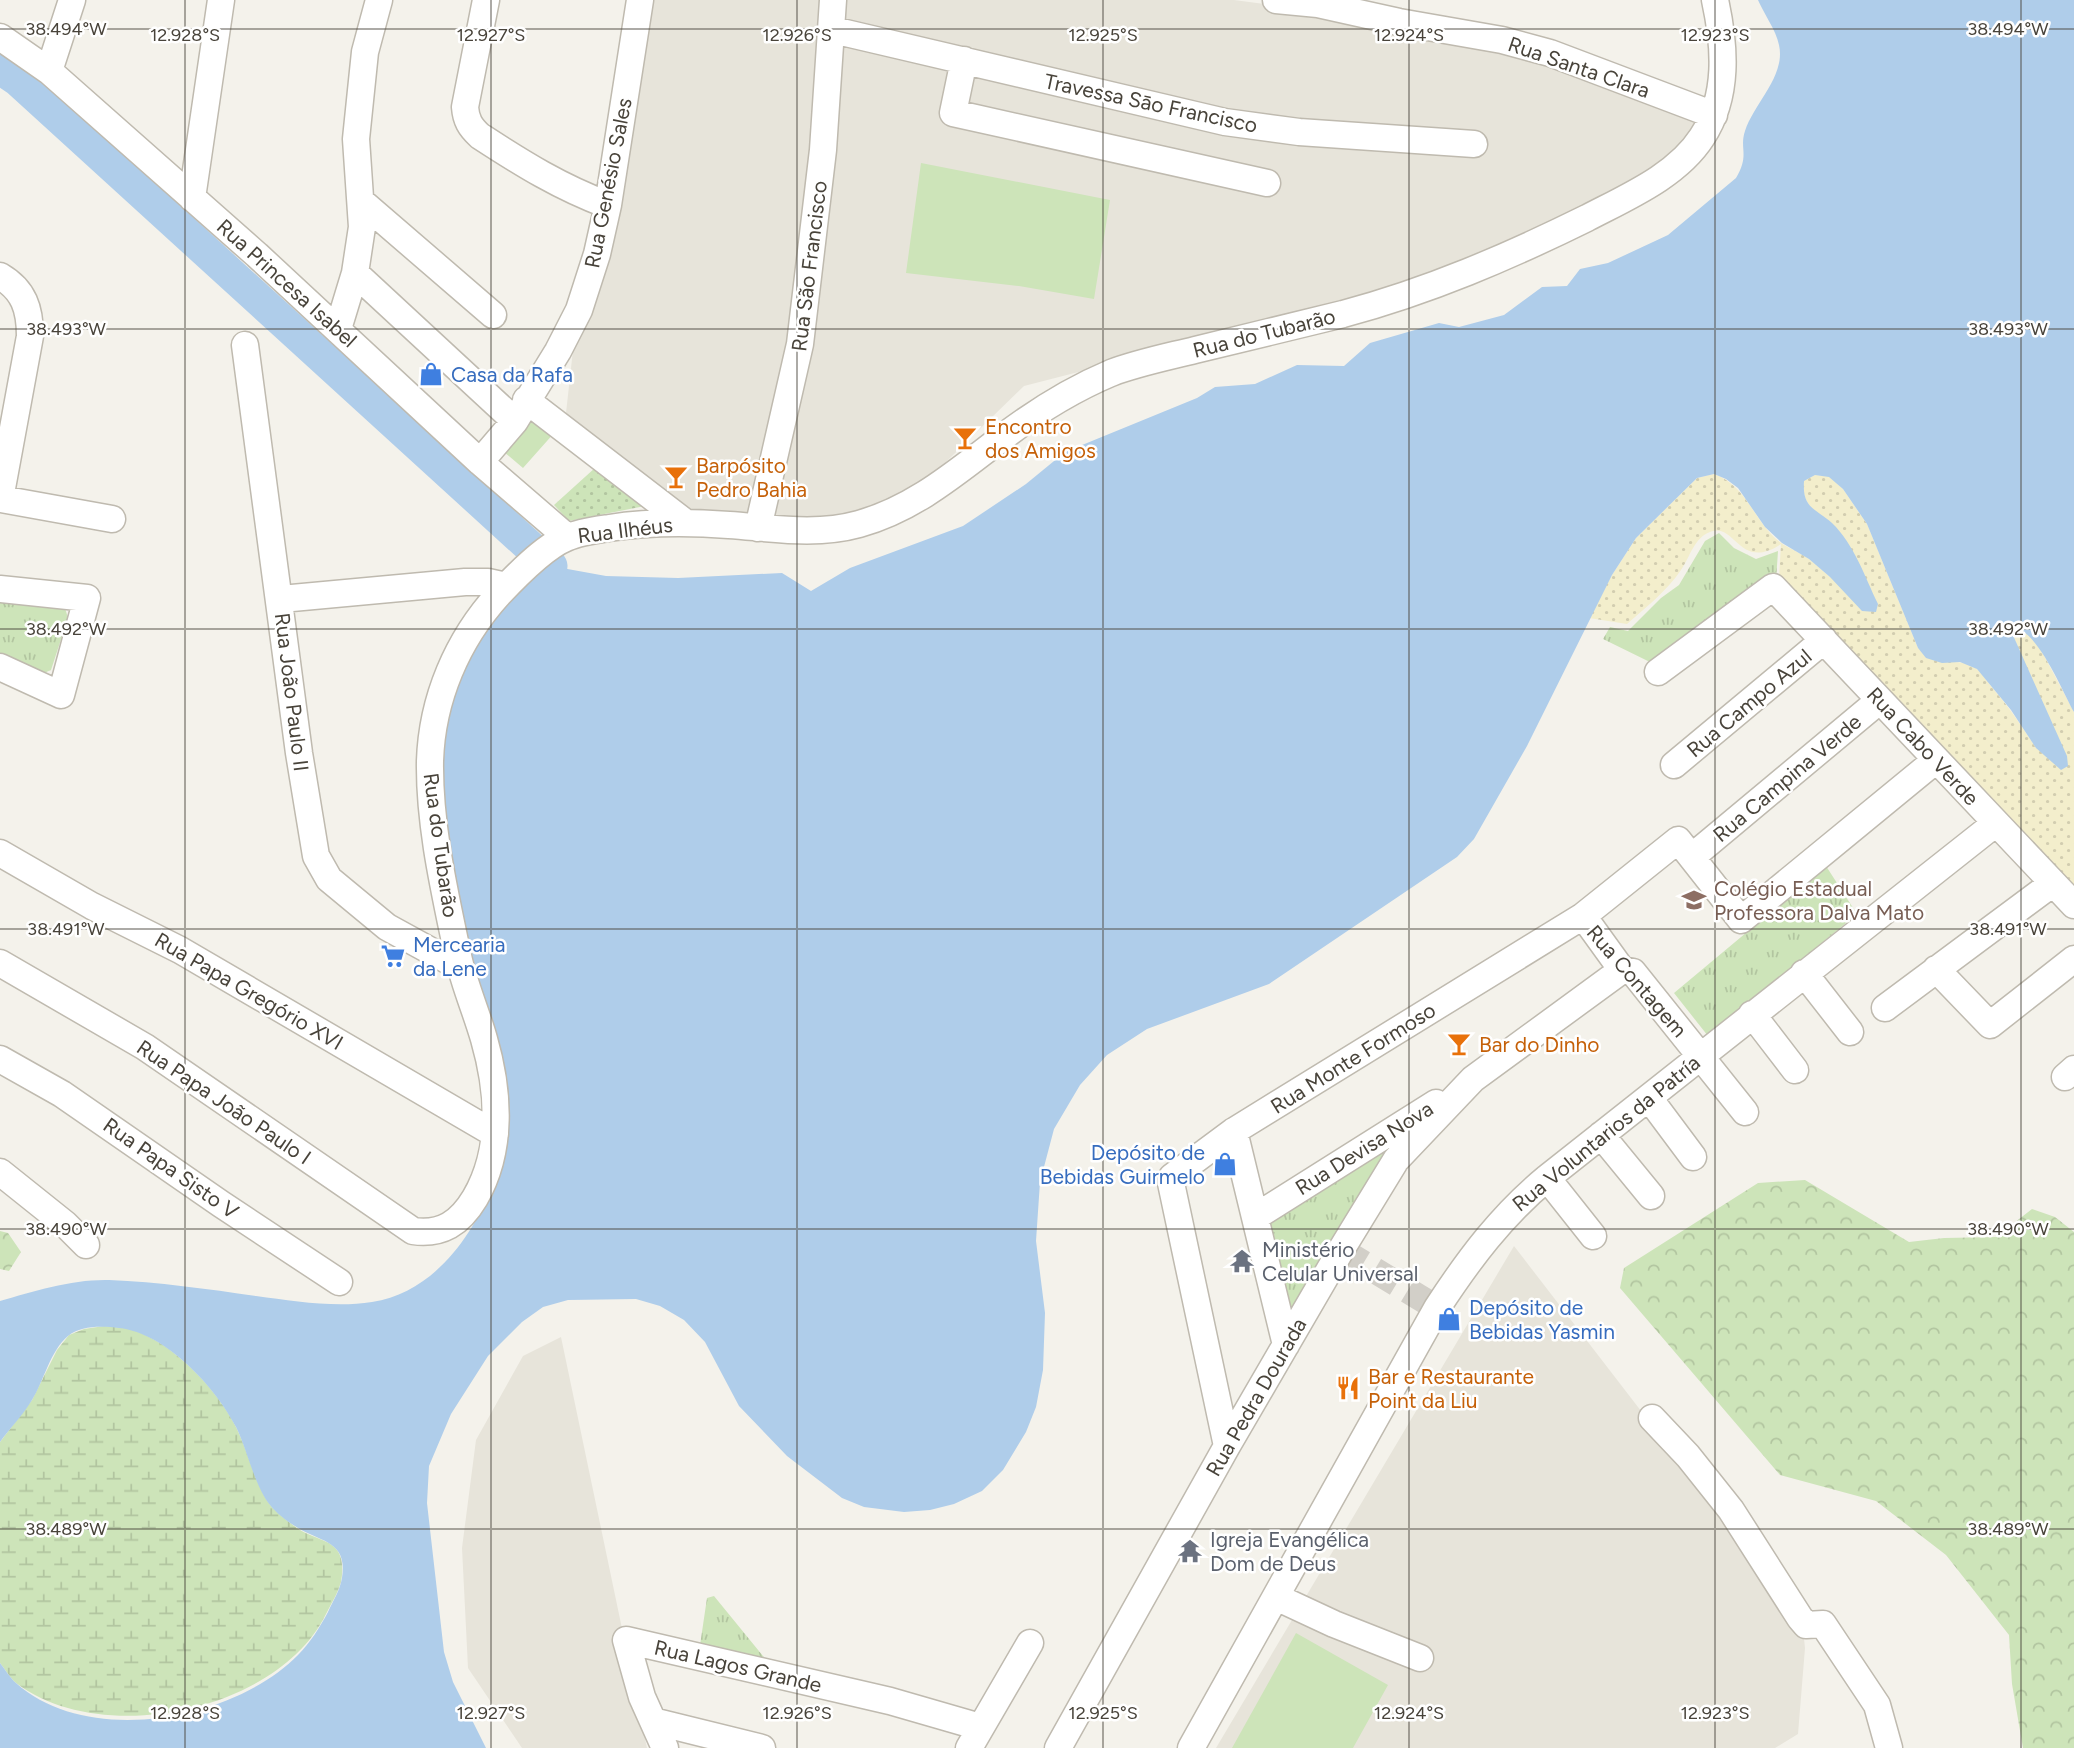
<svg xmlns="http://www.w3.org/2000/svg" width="2074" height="1748" font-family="Figtree,sans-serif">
<defs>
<pattern id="grass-dots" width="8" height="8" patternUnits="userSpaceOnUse" patternTransform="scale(1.75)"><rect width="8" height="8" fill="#cde4b9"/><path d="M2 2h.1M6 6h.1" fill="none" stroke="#b2c5a0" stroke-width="1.8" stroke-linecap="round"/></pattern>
<pattern id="forest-crowns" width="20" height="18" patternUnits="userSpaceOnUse" patternTransform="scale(1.75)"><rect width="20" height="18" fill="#cde4b9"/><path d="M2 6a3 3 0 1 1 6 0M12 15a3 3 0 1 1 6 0" fill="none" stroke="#b2c5a0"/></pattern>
<pattern id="wetland-marsh" width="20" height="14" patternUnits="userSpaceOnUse" patternTransform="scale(1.75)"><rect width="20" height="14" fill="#cde4b9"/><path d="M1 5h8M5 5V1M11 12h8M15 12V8" fill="none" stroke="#b2c5a0"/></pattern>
<pattern id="sand-dots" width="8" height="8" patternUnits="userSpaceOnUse" patternTransform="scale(1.75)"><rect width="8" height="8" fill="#f3eecc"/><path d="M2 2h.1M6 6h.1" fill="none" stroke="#d2cdb0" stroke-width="1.8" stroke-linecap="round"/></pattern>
<pattern id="park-tufts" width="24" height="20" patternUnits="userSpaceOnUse" patternTransform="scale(1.75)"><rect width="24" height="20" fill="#cde4b9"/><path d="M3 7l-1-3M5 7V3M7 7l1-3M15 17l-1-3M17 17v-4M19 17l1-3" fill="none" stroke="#b2c5a0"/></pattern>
</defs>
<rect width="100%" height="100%" fill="#f4f2eb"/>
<path fill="#e7e4da" d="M 640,0 L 1234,0 L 1318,11 L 1472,39 L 1707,119 L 1649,180 L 1464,273 L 1024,386 L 911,496 L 854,517 L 697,522 L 655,491 L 566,413 L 575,332 Z
M 1514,1246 L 1802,1620 L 1805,1648 L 1798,1734 L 1775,1748 L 1216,1748 Z
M 561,1337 L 647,1748 L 522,1748 L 468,1668 L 462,1548 L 476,1440 L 523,1356 Z"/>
<path fill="url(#grass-dots)" d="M 596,467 L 645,506 L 569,521 L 554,505 Z"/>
<path fill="url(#forest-crowns)" d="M 1805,1180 L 1909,1242 L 1944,1238 L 1996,1237 L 2032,1209 L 2055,1217 L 2074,1232 L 2074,1748 L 2023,1748 L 2012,1684 L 2009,1635 L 1946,1555 L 1876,1501 L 1780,1475 L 1620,1288 L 1624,1268 L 1758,1183 Z
M 0,1231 L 8,1233 L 21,1252 L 9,1271 L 0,1269 Z"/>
<path fill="url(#wetland-marsh)" d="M 104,1326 C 112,1327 122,1327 130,1329 C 172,1341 219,1391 237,1429 C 248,1452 254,1480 268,1502 C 274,1511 291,1524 300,1530 C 323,1543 345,1540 342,1575 C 341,1589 332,1602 326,1614 C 278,1712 101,1748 16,1683 C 10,1678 5,1669 0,1663 L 0,1442 L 32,1400 L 57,1350 L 69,1335 L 84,1329 Z"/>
<path fill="url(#sand-dots)" d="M 1714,474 C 1749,487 1753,522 1781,543 C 1790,549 1801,553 1809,559 C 1817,565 1823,571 1830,577 L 1831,523 C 1814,510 1802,505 1803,481 L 1815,475 L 1829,476 L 1843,489 L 1867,524 L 1918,648 C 1938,672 1957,654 1977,669 C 1982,673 1987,681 1991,686 C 2008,706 2022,726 2036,748 L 2029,674 L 2012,633 L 2013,628 L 2024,630 L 2040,648 L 2074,712 L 2074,889 L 1779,577 L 1781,544 C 1739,572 1735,521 1710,532 C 1694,538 1690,557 1681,570 C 1667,591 1645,608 1627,624 L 1589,618 L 1612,575 L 1636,538 L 1697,478 Z"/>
<path fill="url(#park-tufts)" d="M 1719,533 L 1734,548 L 1756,559 L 1778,551 L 1776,581 L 1656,665 L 1603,639 L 1610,627 L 1628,631 L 1661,598 L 1679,585 L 1705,541 Z
M 0,597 L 65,608 L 68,618 L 51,670 L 44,673 L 0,656 Z
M 1826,866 L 1857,914 L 1708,1036 L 1674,993 Z
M 1408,1126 L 1286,1328 L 1259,1218 Z
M 714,1596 L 776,1672 L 699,1652 L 707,1598 Z"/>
<path fill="#cde4b9" d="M 921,163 L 1110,200 L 1094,299 L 1019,286 L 906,273 Z
M 536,415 L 555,432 L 523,468 L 504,452 Z
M 1296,1633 L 1388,1685 L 1353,1748 L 1232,1748 Z"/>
<path fill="#afcdea" d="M 1758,0 L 2074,0 L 2074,712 C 2063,693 2037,628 2013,628 L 2012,633 L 2067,756 L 2068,766 L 2061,770 L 2036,748 L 2011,710 L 1977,669 L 1960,662 L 1942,663 L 1926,658 L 1918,648 L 1867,524 L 1843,489 L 1829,477 L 1815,475 L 1804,481 C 1802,508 1815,508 1832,523 C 1854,544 1865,577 1878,604 L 1876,612 L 1862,611 L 1830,577 L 1809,559 L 1782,543 L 1765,527 L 1738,488 L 1726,479 L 1714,474 L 1697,478 L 1636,538 L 1612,575 L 1527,746 L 1474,839 L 1457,857 L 1269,984 L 1147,1029 L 1107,1055 L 1080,1085 L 1054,1129 L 1040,1182 L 1036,1241 L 1045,1313 L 1043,1370 L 1036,1407 L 1026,1432 L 1003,1470 L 982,1491 L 954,1504 L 930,1510 L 904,1512 L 864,1507 L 842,1498 L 787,1456 L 739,1406 L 705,1342 L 684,1320 L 660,1306 L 636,1299 L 568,1300 L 543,1307 L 522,1322 L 488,1356 L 451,1414 L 429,1466 L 427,1503 L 444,1652 L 453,1682 L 486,1748 L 0,1748 L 0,1663 C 5,1669 10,1678 16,1683 C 89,1748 234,1720 298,1655 C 310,1643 320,1627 328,1612 C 333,1601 340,1590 342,1578 C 348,1541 321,1542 298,1528 C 288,1522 277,1514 270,1505 C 255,1487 247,1449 236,1427 C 216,1388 166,1333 119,1328 C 103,1326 81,1325 68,1336 C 50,1351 44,1381 32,1400 C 23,1415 10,1428 0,1442 L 0,1301 C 34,1291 73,1279 109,1280 C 158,1282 208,1289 256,1296 C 294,1301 335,1308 372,1302 C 432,1293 472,1238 492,1186 C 497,1174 498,1161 501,1149 C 481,1047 459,945 448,841 C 444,800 437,750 448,709 C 463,652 501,597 551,566 L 606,576 L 678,578 L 782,573 L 811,591 L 850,568 L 963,526 L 1026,484 L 1065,452 L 1197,398 L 1215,387 L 1255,384 L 1297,365 L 1344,366 L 1370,343 L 1439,323 L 1459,327 L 1504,315 L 1542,287 L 1567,286 L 1580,269 L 1608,263 L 1668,235 L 1736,178 C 1750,155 1739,149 1745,131 C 1754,103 1786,76 1779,45 C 1776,30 1764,14 1758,0 Z"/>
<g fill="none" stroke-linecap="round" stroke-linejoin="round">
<path stroke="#afcdea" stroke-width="33" d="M 0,68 L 18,80 L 551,566"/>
<path stroke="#d2cfc8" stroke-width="26" stroke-dasharray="26 13" stroke-linecap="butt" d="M 1341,1250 L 1437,1308"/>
<g stroke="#bfbaaf" stroke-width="29">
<path id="minor" d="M 486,0 L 465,107 C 466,120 470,127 480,136 C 523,164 560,187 608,205
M 1276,0 L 1318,4 L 1399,22 L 1502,40 L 1550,53 L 1714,115
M 833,30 L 1225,122 L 1299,132 L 1474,144
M 0,37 L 49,71 L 257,255 L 480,462 L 567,537
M 964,60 L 953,113 L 1267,183
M 49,71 L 72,0
M 192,198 L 221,0
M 362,202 L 493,315
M 355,273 L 515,421
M 0,276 C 24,290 30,309 30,336 L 0,499
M 338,329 L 355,273 L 362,227 L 356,139 L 365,52 L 379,0
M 245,345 L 299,753 L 316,856 L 329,879 L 387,927 L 460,967
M 526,400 L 686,523
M 480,462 L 515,421 L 558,351 L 579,310 L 597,254 L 608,205 L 640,0
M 1,499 L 112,519
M 758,528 L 800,344 L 823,150 L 833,0
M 0,589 L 87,598 L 61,695 L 0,667
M 281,599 L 465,582 L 488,582 L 506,586
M 1658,672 L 1773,587 L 2074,905
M 1674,765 L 1824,640
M 0,853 L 92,906 L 180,950 L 495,1134
M 1693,856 L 1880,700
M 1583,916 L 1622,970 L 1633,972 L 1745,1112
M 0,963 L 145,1047 L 413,1231 C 442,1235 460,1223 475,1198 C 503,1150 499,1091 484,1039 C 476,1011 464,984 458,956 C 445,893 429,826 430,761 C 432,699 457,640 499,594 C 516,576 544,547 566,538 C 579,532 595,530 609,528 C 648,522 689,522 729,525 C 772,528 816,536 859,524 C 917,508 960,469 1007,434 C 1039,410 1073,389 1111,373 C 1137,363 1167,357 1195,350 C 1244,338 1294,326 1343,314 C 1429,291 1508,257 1587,218 C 1627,197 1677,176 1702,137 C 1729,96 1725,46 1715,0
M 1936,969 L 1990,1025 L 2074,959
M 1804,973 L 1850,1032
M 1885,1008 L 2053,883
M 1752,1014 L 1795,1070
M 0,1059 L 62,1094 L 221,1204 L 339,1282
M 2065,1077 L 2074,1069
M 1649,1098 L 1693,1157
M 1234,1131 L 1286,1345
M 1601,1135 L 1651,1196
M 0,1172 L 65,1224 L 86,1245
M 1547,1178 L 1593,1236
M 1255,1217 L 1436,1103
M 1652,1418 L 1688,1456 L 1731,1510 L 1800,1618 L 1806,1625 L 1823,1624 L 1877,1705 L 1889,1748
M 1227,1446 L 1171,1183 L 1172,1177 L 1234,1131 L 1583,916 L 1678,840 L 1741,920 L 1936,760
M 1276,1597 L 1334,1624 L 1420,1658
M 653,1721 L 762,1748
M 665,1748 L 642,1697 L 626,1640 L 890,1701 L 980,1727
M 969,1748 L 1030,1643
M 1058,1748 L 1227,1446 L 1341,1250 L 1396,1160 L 1473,1079 L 1622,970
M 1191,1748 L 1437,1308 C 1469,1259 1502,1215 1547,1178 L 1996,823"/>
</g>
<use href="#minor" stroke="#fff" stroke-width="26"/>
</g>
<path fill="none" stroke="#48433a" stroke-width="2" stroke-opacity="0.45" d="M 185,0 L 185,1748M 491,0 L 491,1748M 797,0 L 797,1748M 1103,0 L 1103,1748M 1409,0 L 1409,1748M 1715,0 L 1715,1748M 2021,0 L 2021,1748M 0,29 L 2074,29M 0,329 L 2074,329M 0,629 L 2074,629M 0,929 L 2074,929M 0,1229 L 2074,1229M 0,1529 L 2074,1529"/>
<defs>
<g id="shop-bare" transform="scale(1.89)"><path d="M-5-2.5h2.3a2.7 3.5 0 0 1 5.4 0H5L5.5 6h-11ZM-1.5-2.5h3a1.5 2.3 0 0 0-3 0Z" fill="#3f7fe0" stroke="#fff" stroke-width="2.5" paint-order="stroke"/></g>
<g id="bar-bare" transform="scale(1.89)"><path d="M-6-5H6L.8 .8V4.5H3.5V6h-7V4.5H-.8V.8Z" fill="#e8710a" stroke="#fff" stroke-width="2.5" paint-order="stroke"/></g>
<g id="school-bare" transform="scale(1.89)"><path d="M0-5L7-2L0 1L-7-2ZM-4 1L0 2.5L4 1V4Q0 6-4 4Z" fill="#8d6e63" stroke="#fff" stroke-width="2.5" paint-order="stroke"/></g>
<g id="supermarket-bare" transform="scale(1.89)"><path d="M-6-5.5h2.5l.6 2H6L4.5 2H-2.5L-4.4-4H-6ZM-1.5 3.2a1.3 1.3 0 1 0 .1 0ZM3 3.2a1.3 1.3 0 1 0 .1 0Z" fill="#3f7fe0" stroke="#fff" stroke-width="2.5" paint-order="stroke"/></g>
<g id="temple-bare" transform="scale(1.89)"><path d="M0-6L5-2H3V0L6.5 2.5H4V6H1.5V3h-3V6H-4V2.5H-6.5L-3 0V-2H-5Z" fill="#6b7280" stroke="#fff" stroke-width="2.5" paint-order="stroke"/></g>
<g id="restaurant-bare" transform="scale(1.89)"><path d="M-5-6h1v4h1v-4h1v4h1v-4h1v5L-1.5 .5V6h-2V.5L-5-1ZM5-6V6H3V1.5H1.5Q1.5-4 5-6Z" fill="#e8710a" stroke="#fff" stroke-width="2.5" paint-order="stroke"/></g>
</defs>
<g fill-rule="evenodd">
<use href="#shop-bare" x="431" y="374"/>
<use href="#bar-bare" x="965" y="438"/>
<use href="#bar-bare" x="676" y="477"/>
<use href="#school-bare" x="1694" y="900"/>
<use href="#supermarket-bare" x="393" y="956"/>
<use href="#bar-bare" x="1459" y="1044"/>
<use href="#shop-bare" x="1225" y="1164"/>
<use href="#temple-bare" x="1242" y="1261"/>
<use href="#shop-bare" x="1449" y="1319"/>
<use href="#restaurant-bare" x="1348" y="1388"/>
<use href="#temple-bare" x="1190" y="1551"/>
</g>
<g text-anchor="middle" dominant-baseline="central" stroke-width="5" stroke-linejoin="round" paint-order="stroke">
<g font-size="21" fill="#48433a" stroke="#fff">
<text transform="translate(1579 67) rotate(19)">Rua Santa Clara</text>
<text transform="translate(1151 103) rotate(12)">Travessa Sāo Francisco</text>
<text transform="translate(608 183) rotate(-79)">Rua Genésio Sales</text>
<text transform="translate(809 266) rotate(-83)">Rua São Francisco</text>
<text transform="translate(287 283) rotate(42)">Rua Princesa Isabel</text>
<text transform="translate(1264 333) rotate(-14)">Rua do Tubarão</text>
<text transform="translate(625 530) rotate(-7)">Rua Ilhéus</text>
<text transform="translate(292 692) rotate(83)">Rua João Paulo II</text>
<text transform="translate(1749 703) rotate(-40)">Rua Campo Azul</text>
<text transform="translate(1923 746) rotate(47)">Rua Cabo Verde</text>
<text transform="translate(1787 778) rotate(-40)">Rua Campina Verde</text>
<text transform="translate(441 845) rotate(82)">Rua do Tubarão</text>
<text transform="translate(1637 981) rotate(49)">Rua Contagem</text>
<text transform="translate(249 991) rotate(30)">Rua Papa Gregório XVI</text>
<text transform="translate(1353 1058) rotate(-32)">Rua Monte Formoso</text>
<text transform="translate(224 1102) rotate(34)">Rua Papa João Paulo I</text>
<text transform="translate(1606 1133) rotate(-39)">Rua Voluntarios da Patría</text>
<text transform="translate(1364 1148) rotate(-32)">Rua Devisa Nova</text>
<text transform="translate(171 1168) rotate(35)">Rua Papa Sisto V</text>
<text transform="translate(1256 1397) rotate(-60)">Rua Pedra Dourada</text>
<text transform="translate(738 1666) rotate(13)">Rua Lagos Grande</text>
</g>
<g font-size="21" fill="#366cbe" stroke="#fff" text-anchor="start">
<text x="451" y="374">Casa da Rafa</text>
<text x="413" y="944">Mercearia<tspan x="413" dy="24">da Lene</tspan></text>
<text x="1205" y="1152" text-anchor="end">Depósito de<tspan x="1205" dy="24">Bebidas Guirmelo</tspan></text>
<text x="1469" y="1307">Depósito de<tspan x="1469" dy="24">Bebidas Yasmin</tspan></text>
</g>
<g font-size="21" fill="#c56008" stroke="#fff" text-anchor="start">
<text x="985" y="426">Encontro<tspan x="985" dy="24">dos Amigos</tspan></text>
<text x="696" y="465">Barpósito<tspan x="696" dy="24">Pedro Bahia</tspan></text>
<text x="1479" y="1044">Bar do Dinho</text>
<text x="1368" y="1376">Bar e Restaurante<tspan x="1368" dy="24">Point da Liu</tspan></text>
</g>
<g font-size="21" fill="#785e54" stroke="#fff" text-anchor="start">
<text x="1714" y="888">Colégio Estadual<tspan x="1714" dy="24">Professora Dalva Mato</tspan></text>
</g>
<g font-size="21" fill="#5b616d" stroke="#fff" text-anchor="start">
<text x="1262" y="1249">Ministério<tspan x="1262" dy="24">Celular Universal</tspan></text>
<text x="1210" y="1539">Igreja Evangélica<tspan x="1210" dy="24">Dom de Deus</tspan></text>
</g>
</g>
<g font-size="18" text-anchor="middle" fill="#48433a" stroke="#fff" stroke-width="5" stroke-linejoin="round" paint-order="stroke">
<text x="2008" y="35">38.494°W</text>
<text x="66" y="35">38.494°W</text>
<text x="185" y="41">12.928°S</text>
<text x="491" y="41">12.927°S</text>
<text x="797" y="41">12.926°S</text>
<text x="1103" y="41">12.925°S</text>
<text x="1409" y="41">12.924°S</text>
<text x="1715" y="41">12.923°S</text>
<text x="2008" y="335">38.493°W</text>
<text x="66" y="335">38.493°W</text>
<text x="2008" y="635">38.492°W</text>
<text x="66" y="635">38.492°W</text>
<text x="2008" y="935">38.491°W</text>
<text x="66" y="935">38.491°W</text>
<text x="2008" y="1235">38.490°W</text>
<text x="66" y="1235">38.490°W</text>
<text x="2008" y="1535">38.489°W</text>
<text x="66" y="1535">38.489°W</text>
<text x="185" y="1719">12.928°S</text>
<text x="491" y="1719">12.927°S</text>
<text x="797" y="1719">12.926°S</text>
<text x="1103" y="1719">12.925°S</text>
<text x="1409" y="1719">12.924°S</text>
<text x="1715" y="1719">12.923°S</text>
</g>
</svg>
